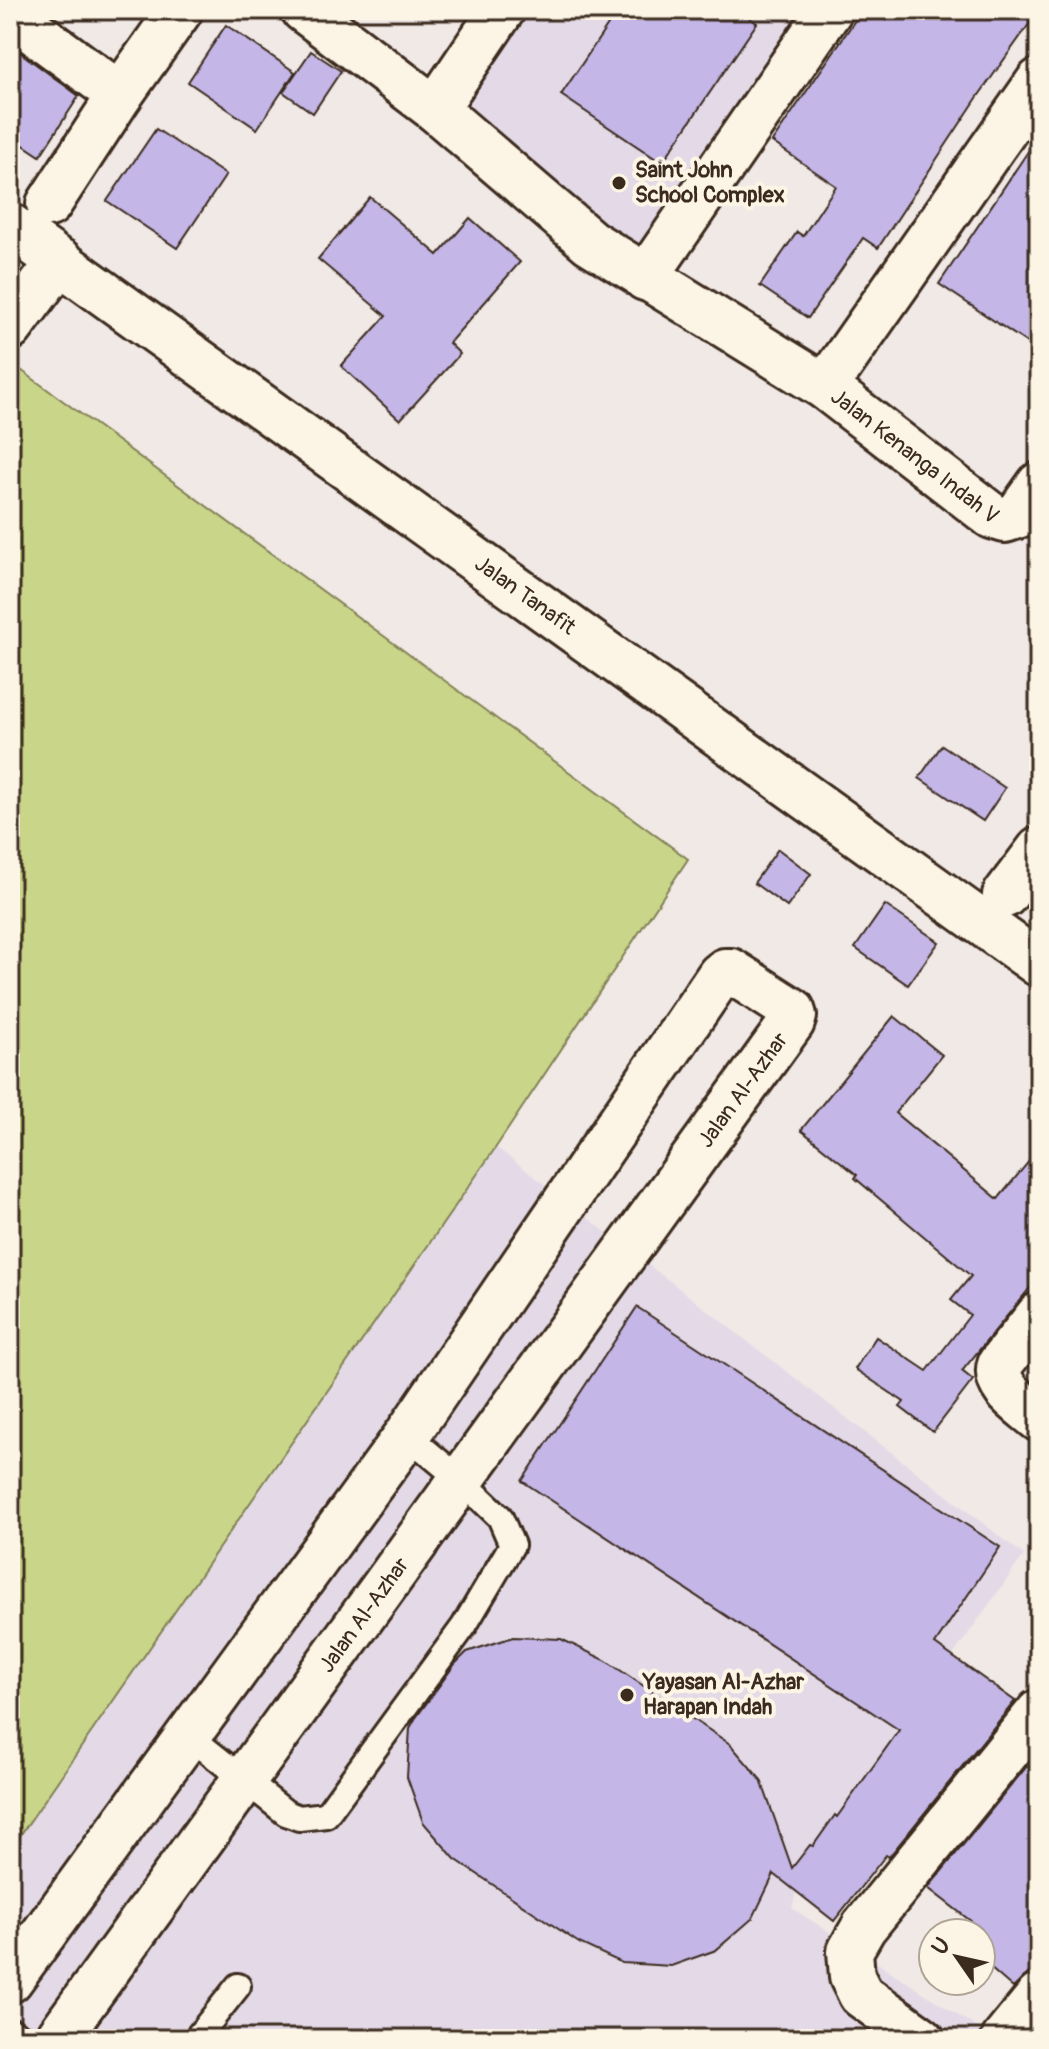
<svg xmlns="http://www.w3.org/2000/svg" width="1049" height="2049" font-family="Pangolin,sans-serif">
<rect width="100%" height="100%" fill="#f1e9e6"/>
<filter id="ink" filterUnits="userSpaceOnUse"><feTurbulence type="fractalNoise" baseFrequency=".0125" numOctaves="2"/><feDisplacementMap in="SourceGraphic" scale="16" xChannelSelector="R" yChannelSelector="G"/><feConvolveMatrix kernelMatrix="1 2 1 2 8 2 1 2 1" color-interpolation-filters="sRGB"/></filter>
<g filter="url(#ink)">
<path fill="#e4dae7" d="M 516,10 L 810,10 L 641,258 L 450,107 Z
M 496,1147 L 1024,1555 L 802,1869 L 792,1908 L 995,2039 L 10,2039 L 10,1850 Z"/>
<path fill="#c9d68a" stroke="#828054" stroke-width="2" d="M 10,362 L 688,859 L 496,1147 L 10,1850 Z"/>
<path fill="#c4b7e8" stroke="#3b2a1e" stroke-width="2" d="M 618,10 L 738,10 L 757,23 L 662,163 L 561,95 Z
M 862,10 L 1039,10 L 977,98 L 878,248 L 863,238 L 808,318 L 760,286 L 797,232 L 803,236 L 836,186 L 772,142 Z
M 226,25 L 295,72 L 257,129 L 188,82 Z
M 10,45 L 79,96 L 40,156 L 10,136 Z
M 311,51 L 341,71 L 313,113 L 283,92 Z
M 156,129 L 226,175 L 177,248 L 107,201 Z
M 1039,135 L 1039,351 L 939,284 Z
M 370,197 L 438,255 L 470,218 L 520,262 L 449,343 L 460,354 L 400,420 L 341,366 L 386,316 L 318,259 Z
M 942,745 L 1005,788 L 983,821 L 919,778 Z
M 778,849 L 811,874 L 787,907 L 754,883 Z
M 885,905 L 939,942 L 908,985 L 855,948 Z
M 894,1016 L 942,1055 L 895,1113 L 998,1199 L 1039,1149 L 1039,1277 L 962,1371 L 973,1380 L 933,1432 L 900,1407 L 904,1402 L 855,1369 L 876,1337 L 927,1371 L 970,1315 L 951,1300 L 971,1276 L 855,1178 L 857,1175 L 801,1130 Z
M 637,1307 L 1000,1547 L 935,1644 L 1015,1701 L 889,1857 L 886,1855 L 834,1921 L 774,1874 L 753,1918 L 716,1950 L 671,1966 L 622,1963 L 579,1943 L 455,1859 L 423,1822 L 407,1777 L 410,1728 L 415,1719 L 455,1664 L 467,1652 L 513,1637 L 561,1639 L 605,1660 L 730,1744 L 761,1780 L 792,1868 L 810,1845 L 813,1846 L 835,1815 L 837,1817 L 899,1730 L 522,1481 Z
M 1027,1766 L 1039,1775 L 1039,1972 L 1029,1973 L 1013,1988 L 981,1960 L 981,1929 L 928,1888 Z"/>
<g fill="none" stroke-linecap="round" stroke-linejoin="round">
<g stroke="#3b2a1e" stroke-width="30">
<path id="service" d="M 189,1736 L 286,1813 L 299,1818 L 326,1815 L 464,1626 L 512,1545 L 500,1517 L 462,1481 L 407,1435
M 10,2030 L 24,2039
M 196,2039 L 238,1986"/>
</g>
<g stroke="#3b2a1e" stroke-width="50">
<g id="minor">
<path id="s1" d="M 304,10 L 435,109 L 590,242 L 825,387 L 992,516 L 1005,520 L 1017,516 L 1039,485"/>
<path d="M 10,14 L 120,95 L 180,10"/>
<path d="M 435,109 L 502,10"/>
<path d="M 49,204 L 120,95"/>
<path id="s2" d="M 10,226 L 1039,964"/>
<path d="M 645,278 L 830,10"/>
<path d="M 10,328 L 60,261"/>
<path d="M 825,387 L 1039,81"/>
<path d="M 1005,895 L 1039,850"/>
<path d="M 1039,1315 L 1000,1364 C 993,1388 1022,1404 1039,1419"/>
<path d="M 10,1980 L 407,1435 L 720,975 L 725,971 L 731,971 L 792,1010 L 794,1016 L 792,1022 L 57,2039"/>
<path d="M 922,2039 L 861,1995 L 852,1977 L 850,1951 L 864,1927 L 1039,1712"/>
<path d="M 1004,2039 L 1039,1996"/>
</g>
</g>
<use href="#service" stroke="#fcf5e5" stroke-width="24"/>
<use href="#minor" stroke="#fcf5e5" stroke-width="44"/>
</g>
</g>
<g fill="#3b2a1e" stroke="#fcf5e5" stroke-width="3">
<circle cx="619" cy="183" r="8"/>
<circle cx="627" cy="1695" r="8"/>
</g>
<g text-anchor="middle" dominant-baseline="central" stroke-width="8" stroke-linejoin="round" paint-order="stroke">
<g font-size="22" font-weight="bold" fill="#3b2a1e" stroke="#fcf5e5" text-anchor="start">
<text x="635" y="170">Saint John<tspan x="635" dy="25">School Complex</tspan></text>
<text x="643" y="1682">Yayasan Al-Azhar<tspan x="643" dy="25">Harapan Indah</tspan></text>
</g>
<g font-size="22" fill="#3b2a1e" stroke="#fcf5e5">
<text stroke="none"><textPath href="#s1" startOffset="758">Jalan Kenanga Indah V</textPath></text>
<text stroke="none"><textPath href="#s2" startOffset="634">Jalan Tanafit</textPath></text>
<text transform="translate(743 1090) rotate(-54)">Jalan Al-Azhar</text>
<text transform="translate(364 1615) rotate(-54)">Jalan Al-Azhar</text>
</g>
</g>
<rect width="1049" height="2049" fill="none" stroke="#fcf5e5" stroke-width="40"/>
<rect x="20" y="20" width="1009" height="2009" fill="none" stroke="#3b2a1e" stroke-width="3" filter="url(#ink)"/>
<g transform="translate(957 1957) rotate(304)"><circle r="38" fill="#fcf5e5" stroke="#afa495" stroke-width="2"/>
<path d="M0-6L14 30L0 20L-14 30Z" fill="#3b2a1e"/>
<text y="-12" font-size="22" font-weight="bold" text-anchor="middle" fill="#3b2a1e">U</text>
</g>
</svg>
